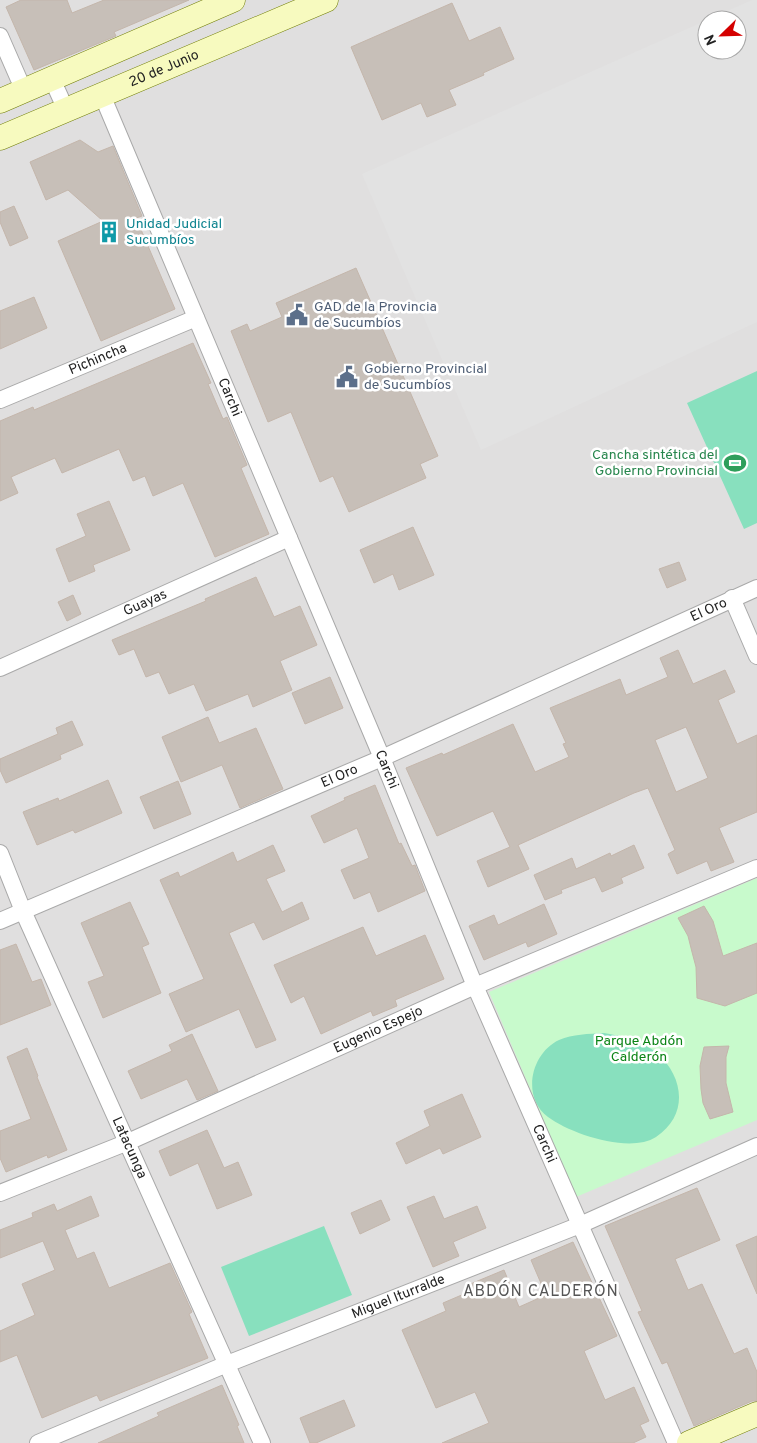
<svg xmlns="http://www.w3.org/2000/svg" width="757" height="1443" font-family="Overpass,sans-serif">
<rect width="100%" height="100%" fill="#f2efe9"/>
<path fill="#e0dfdf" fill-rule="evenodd" d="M 0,0 L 757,0 L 757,1443 L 0,1443 ZM 707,20 L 737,20 L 737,50 L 707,50 Z"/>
<path fill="#c8facc" d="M 757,878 L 757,1120 L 576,1197 L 489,992 Z"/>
<path fill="#88e0be" d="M 757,371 L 757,523 L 744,529 L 687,403 Z
M 604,1033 C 622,1036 642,1041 657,1053 C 684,1077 689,1115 656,1137 C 630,1154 571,1134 548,1117 C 521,1097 531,1053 559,1040 C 573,1034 588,1034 604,1033 Z
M 324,1226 L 352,1295 L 249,1336 L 221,1267 Z"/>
<path fill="#e2e2e2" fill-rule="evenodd" d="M 752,0 L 757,0 L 757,322 L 481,450 L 362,174 ZM 707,20 L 737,20 L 737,50 L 707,50 Z"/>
<path fill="#c7bfb8" stroke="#c4b6ab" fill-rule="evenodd" d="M 21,0 L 67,0 L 72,13 L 104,0 L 189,0 L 114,32 L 116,36 L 34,70 L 6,7 Z
M 452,3 L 469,41 L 500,27 L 514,59 L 483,73 L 484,75 L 449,90 L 456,105 L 427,117 L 421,103 L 382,120 L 351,47 Z
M 80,140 L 98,152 L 113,146 L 142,216 L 136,218 L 175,309 L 101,341 L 58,241 L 103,221 L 68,190 L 46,200 L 30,162 Z
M 14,206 L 28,238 L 10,246 L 0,222 L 0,212 Z
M 356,268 L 438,456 L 420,464 L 426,478 L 349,512 L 333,476 L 320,482 L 291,412 L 268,422 L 231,331 L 247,324 L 250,331 L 282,317 L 276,303 Z
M 34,297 L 47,328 L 0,349 L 0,311 Z
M 193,343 L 211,383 L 208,384 L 223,419 L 227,417 L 247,465 L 241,468 L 269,534 L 215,557 L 183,483 L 153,496 L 145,476 L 133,481 L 119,449 L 62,473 L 55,458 L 20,473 L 11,477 L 18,493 L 0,501 L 0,421 L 33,407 L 34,410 Z
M 109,501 L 130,550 L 93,565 L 95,571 L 69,582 L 56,549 L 86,536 L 77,514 Z
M 413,527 L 434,575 L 399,590 L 393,574 L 374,583 L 360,550 Z
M 679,562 L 686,580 L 667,588 L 659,569 Z
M 256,577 L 274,617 L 300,606 L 317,645 L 280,661 L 292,690 L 253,707 L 248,694 L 206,711 L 194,684 L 169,694 L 159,672 L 146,677 L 134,649 L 119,655 L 112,640 L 206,601 L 205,599 Z
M 73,595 L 81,614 L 67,621 L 58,602 Z
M 678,650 L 693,684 L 725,670 L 735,692 L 718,700 L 737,744 L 757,735 L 757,812 L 719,828 L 734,862 L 711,871 L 707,861 L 677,874 L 668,854 L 675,850 L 648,788 L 634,793 L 518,845 L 529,869 L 488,887 L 477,861 L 510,847 L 493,811 L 437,836 L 406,768 L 442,753 L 443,755 L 513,724 L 535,772 L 569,757 L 563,744 L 566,743 L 550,708 L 620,679 L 626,695 L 668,677 L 660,658 ZM 686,727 L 708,778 L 676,792 L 655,740 Z
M 330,677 L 343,708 L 305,724 L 292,693 Z
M 208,717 L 219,743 L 256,728 L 283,789 L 240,808 L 222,765 L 181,782 L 162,737 Z
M 72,721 L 83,745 L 60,755 L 61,759 L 6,783 L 0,770 L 0,759 L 58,734 L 56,728 Z
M 108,780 L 122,813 L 75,833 L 73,830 L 37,845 L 23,812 L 58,798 L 59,801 Z
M 178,781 L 191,814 L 154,829 L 140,797 Z
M 375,785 L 399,844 L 401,843 L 412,866 L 415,865 L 425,891 L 378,912 L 370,892 L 354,899 L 341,870 L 369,858 L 357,828 L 324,843 L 311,816 L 345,800 L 344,798 Z
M 273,845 L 285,871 L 266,879 L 282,912 L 302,902 L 309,919 L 263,940 L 254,922 L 229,933 L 276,1040 L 256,1048 L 239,1009 L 186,1032 L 169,994 L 204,979 L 160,880 L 178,872 L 180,877 L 233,852 L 237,862 Z
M 634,845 L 644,868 L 621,878 L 623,883 L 602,892 L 595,877 L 561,890 L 562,893 L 545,900 L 534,875 L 572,858 L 576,869 L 610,853 L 611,856 Z
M 130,902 L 149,944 L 142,947 L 161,993 L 103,1018 L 88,982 L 104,976 L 81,923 Z
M 544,904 L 557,934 L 528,947 L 526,942 L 484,960 L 469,926 L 494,915 L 498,925 Z
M 704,906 L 713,921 L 723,956 L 757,943 L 757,993 L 725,1006 L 697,998 L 696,967 L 692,952 L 688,936 L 678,918 Z
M 363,927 L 376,956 L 425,935 L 444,979 L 395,1000 L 397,1006 L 373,1016 L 371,1011 L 321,1034 L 304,996 L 291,1003 L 274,965 Z
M 16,944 L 32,982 L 41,979 L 51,1005 L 0,1025 L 0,950 Z
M 192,1034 L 218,1091 L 197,1100 L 187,1079 L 141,1099 L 128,1071 L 172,1051 L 169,1045 Z
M 729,1046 L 726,1057 L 726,1083 L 733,1112 L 710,1119 L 703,1103 L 701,1089 L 700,1066 L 704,1047 Z
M 27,1048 L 38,1076 L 37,1077 L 67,1150 L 48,1158 L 47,1155 L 6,1172 L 0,1158 L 0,1131 L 31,1119 L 7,1057 Z
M 462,1094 L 481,1137 L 443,1154 L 440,1148 L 406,1164 L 396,1143 L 430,1126 L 424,1111 Z
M 207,1130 L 224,1168 L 238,1162 L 252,1195 L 217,1209 L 198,1163 L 170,1176 L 159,1151 Z
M 697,1188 L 720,1240 L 675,1259 L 688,1290 L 702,1284 L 734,1354 L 747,1348 L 757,1372 L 757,1401 L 752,1401 L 694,1426 L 667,1362 L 662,1364 L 638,1312 L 642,1311 L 605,1226 Z
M 91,1196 L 99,1216 L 65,1230 L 77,1259 L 94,1252 L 109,1288 L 170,1263 L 192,1312 L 189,1314 L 208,1358 L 100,1401 L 97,1395 L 42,1418 L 17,1355 L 0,1362 L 0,1331 L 35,1315 L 22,1284 L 55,1270 L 43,1241 L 0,1258 L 0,1230 L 33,1217 L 32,1213 L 54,1204 L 57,1211 Z
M 434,1196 L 444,1219 L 477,1206 L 486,1228 L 453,1242 L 459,1256 L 433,1267 L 407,1207 Z
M 381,1200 L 390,1220 L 360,1234 L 351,1213 Z
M 757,1236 L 757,1294 L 736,1245 Z
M 573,1242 L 617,1336 L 584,1351 L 605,1400 L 634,1387 L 649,1421 L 640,1425 L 646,1437 L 633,1443 L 442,1443 L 489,1423 L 475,1392 L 436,1408 L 402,1330 L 446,1311 L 443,1303 L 471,1291 L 468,1285 L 504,1270 L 519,1307 L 546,1295 L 531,1260 Z
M 222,1385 L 239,1425 L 237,1426 L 244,1443 L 98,1443 L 159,1416 L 157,1413 Z
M 344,1400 L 355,1426 L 316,1443 L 310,1443 L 300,1418 Z"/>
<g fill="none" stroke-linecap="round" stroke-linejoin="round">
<g stroke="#a9a9a9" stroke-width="18">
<g id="street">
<path d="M 0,36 L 24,91"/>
<path d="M 52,79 L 66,110"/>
<path id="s1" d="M 102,95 L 382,758 L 475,986 L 676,1443"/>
<path id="s2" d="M 0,400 L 196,318"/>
<path d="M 732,598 L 757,656"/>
<path id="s3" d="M 0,668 L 289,538"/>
<path id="s4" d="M 0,853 L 23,911 L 262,1443"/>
<path id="s5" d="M 0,921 L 382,758 L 757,588"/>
<path id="s6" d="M 0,1193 L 128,1142 L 475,986 L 757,868"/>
<path id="s7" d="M 38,1443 L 227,1364 L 580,1225 L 757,1146"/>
</g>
</g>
<g stroke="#707d05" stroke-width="25">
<g id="secondary">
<path d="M 0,101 L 233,0"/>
<path id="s8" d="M 0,138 L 326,0"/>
<path d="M 689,1443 L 757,1414"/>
</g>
</g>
<use href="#street" stroke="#fff" stroke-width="16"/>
<use href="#secondary" stroke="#f7fabf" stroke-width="24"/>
</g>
<defs>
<g id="building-bare" transform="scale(1.725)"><path d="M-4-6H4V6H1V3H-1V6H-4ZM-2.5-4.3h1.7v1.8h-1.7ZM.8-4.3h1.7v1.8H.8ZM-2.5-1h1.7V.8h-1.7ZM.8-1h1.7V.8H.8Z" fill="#0f9aa8" stroke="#fff" stroke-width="2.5" paint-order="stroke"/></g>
<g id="civic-bare" transform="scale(1.725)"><path d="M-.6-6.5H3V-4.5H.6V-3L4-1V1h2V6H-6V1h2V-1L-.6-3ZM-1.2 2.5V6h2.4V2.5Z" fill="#5c6f8a" stroke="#fff" stroke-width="2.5" paint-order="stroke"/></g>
<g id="stadium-bare" transform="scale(1.725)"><path d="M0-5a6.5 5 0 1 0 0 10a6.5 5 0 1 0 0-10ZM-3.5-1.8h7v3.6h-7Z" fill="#2e9e5b" stroke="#fff" stroke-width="2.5" paint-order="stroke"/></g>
</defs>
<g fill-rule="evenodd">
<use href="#building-bare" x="109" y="232"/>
<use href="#civic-bare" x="297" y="315"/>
<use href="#civic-bare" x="347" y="377"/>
<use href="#stadium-bare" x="735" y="463"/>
</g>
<g text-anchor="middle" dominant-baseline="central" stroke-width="5" stroke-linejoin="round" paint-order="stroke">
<g font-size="14" fill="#222" stroke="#fff">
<text stroke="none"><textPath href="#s8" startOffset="178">20 de Junio</textPath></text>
<text stroke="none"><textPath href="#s2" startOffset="106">Pichincha</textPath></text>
<text stroke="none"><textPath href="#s1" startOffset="328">Carchi</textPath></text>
<text stroke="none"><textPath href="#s3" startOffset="159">Guayas</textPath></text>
<text stroke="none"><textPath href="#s5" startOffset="774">El Oro</textPath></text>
<text stroke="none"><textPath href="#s1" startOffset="732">Carchi</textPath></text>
<text stroke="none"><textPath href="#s5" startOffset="369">El Oro</textPath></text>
<text stroke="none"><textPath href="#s6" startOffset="412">Eugenio Espejo</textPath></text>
<text stroke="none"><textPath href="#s1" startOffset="1138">Carchi</textPath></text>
<text stroke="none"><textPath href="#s4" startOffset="322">Latacunga</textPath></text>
<text stroke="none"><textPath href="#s7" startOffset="389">Miguel Iturralde</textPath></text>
</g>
<g font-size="14" fill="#0d838f" stroke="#fff" text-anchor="start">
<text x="126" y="224">Unidad Judicial<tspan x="126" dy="16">Sucumbíos</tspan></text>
</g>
<g font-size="14" fill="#4e5e75" stroke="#fff" text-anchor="start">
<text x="314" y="307">GAD de la Provincia<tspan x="314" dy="16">de Sucumbíos</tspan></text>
<text x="364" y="369">Gobierno Provincial<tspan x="364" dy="16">de Sucumbíos</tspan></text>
</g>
<g font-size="14" fill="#27864d" stroke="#fff" text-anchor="end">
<text x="718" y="455">Cancha sintética del<tspan x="718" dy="16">Gobierno Provincial</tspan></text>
</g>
<g font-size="14" fill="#0c8416" stroke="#fff">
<text x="639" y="1041">Parque Abdón<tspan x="639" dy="16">Calderón</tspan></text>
</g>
<g font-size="16" letter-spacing="1" fill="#555" stroke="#fff">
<text x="541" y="1292">ABDÓN CALDERÓN</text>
</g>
</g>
<g transform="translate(722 35) rotate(247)"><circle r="24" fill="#ffffff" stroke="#a7a7a7"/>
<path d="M0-4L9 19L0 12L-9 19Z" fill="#d40000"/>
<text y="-8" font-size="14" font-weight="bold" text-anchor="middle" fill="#222222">N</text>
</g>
</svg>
